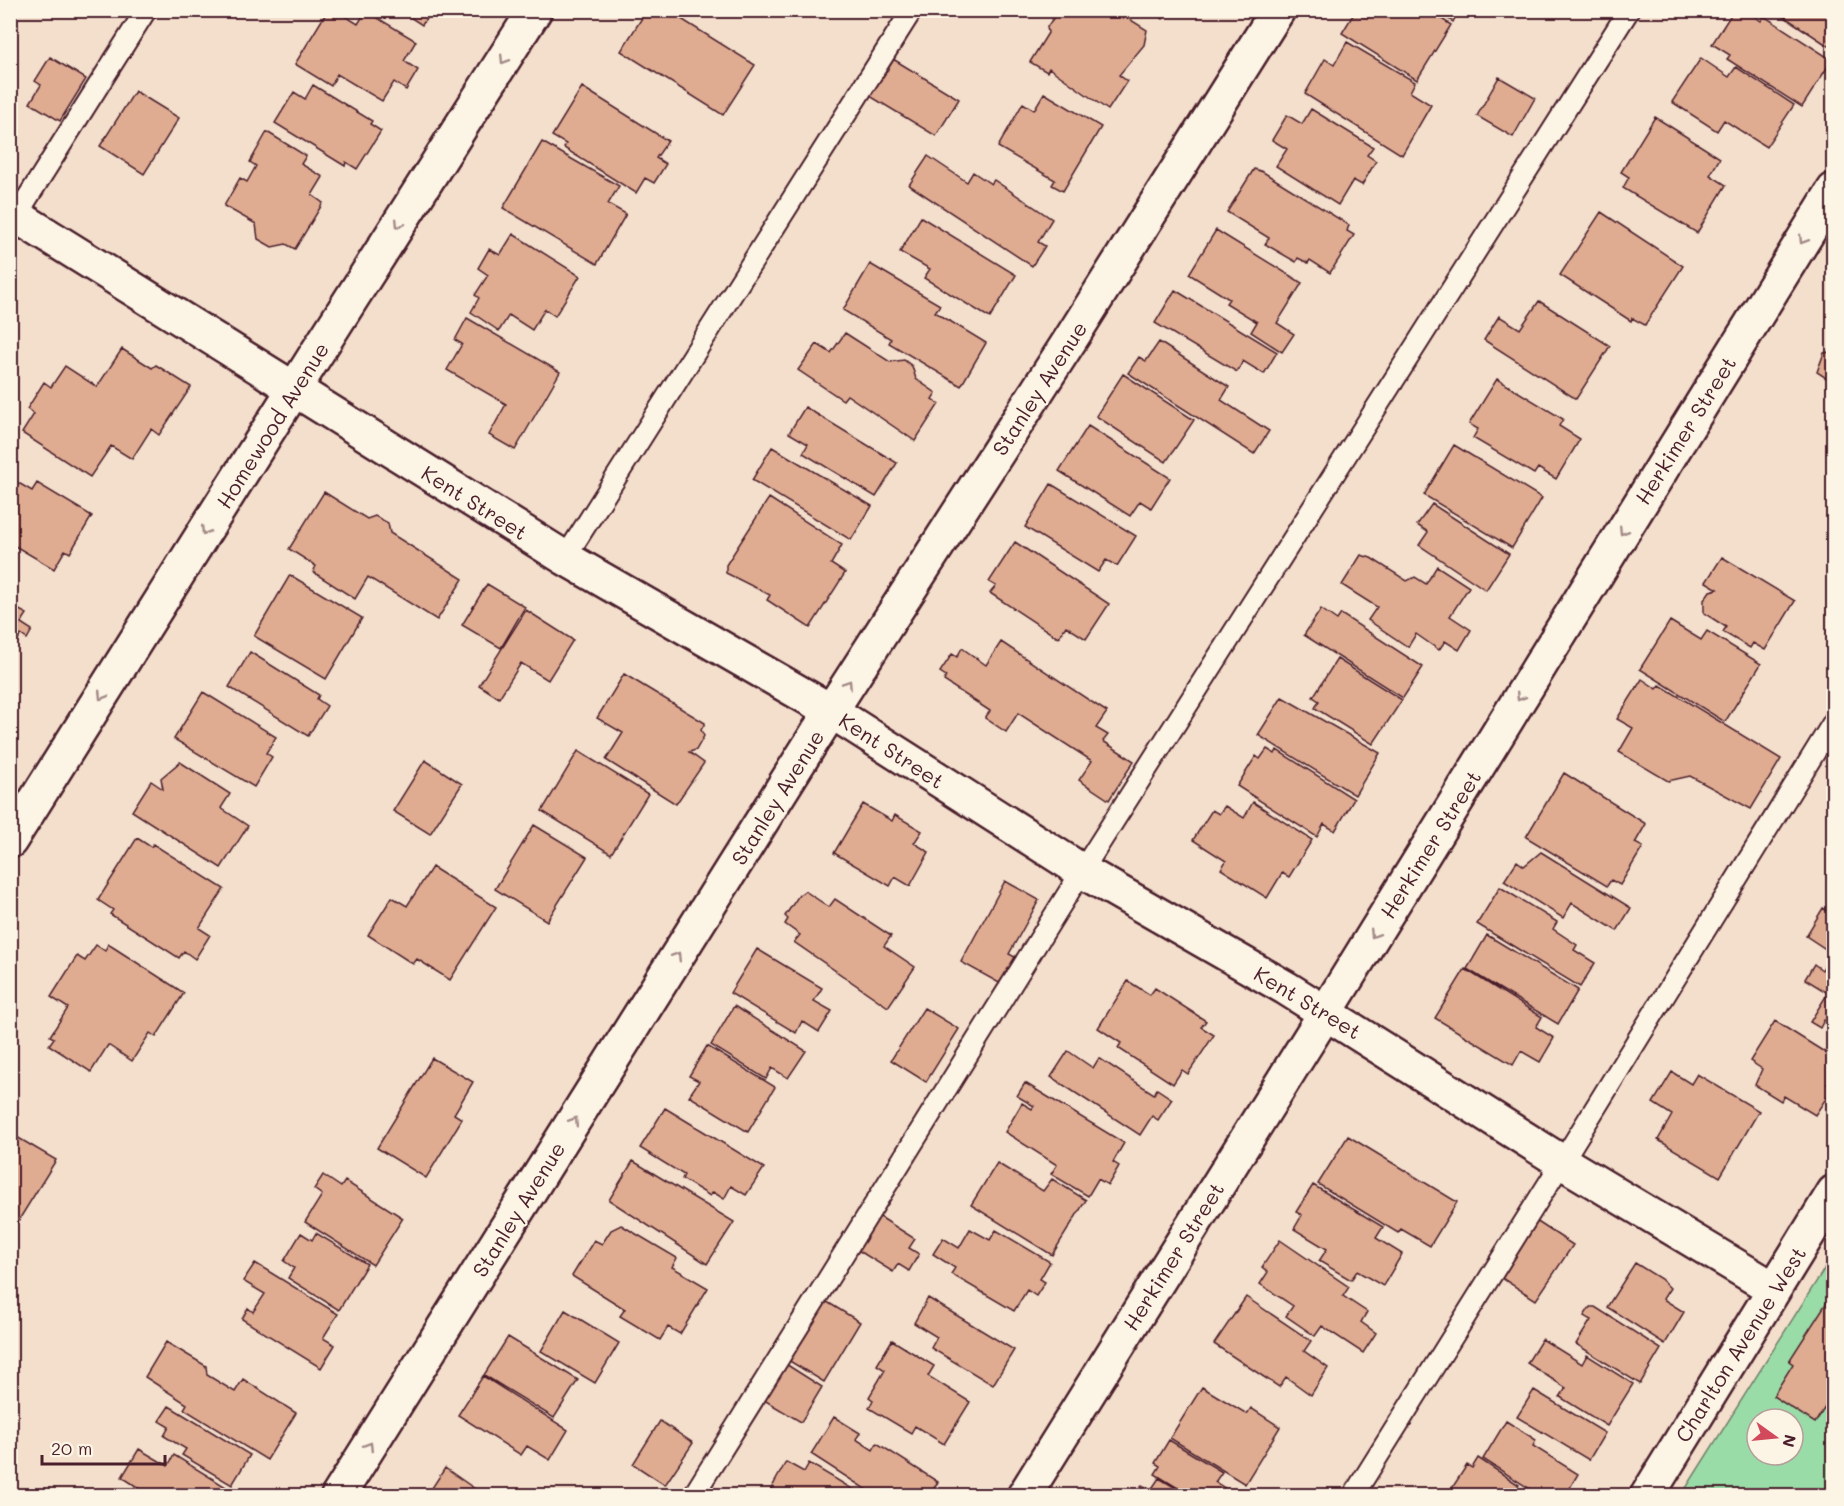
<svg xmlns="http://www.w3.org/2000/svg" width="1844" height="1506" font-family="Mali,sans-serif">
<rect width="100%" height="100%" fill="#f3dfcc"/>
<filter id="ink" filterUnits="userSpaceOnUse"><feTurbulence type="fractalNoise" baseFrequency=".0167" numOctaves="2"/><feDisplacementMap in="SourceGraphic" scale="12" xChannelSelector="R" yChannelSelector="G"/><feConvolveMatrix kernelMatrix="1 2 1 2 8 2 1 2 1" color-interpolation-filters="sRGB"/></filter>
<g filter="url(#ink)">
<path fill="#9adca7" stroke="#727e69" stroke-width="1.5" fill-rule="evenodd" d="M 1833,1255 L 1833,1495 L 1681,1496 ZM 1757,1419 L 1793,1419 L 1793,1455 L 1757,1455 Z"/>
<path fill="#dfac92" stroke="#4a1f2b" stroke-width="1.5" d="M 328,10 L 335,10 L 358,24 L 366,11 L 416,41 L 404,61 L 418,70 L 406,90 L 394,82 L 382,101 L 337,74 L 331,86 L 295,64 Z
M 399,10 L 432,10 L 422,25 Z
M 647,10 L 667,10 L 755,65 L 723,115 L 621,51 Z
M 748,10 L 761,10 L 757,16 Z
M 1059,10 L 1115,10 L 1147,30 L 1144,45 L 1119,75 L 1127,81 L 1108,110 L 1049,68 L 1047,72 L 1030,62 L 1048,33 L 1047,27 Z
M 1150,10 L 1168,10 L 1163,19 Z
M 1356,10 L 1428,10 L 1451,25 L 1417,80 L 1342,33 Z
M 1434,10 L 1459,10 L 1453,22 Z
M 1734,10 L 1745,10 L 1761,21 L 1764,16 L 1832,60 L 1802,107 L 1727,59 L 1730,55 L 1712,44 Z
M 1774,10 L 1834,10 L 1834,49 L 1824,43 Z
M 1347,42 L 1415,82 L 1410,92 L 1431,105 L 1402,155 L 1305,94 L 1325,59 L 1334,65 Z
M 50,57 L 86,79 L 60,121 L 30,103 L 41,85 L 35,81 Z
M 1701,58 L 1729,77 L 1736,67 L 1794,105 L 1766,147 L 1724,120 L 1717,131 L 1672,102 Z
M 893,59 L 959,99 L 936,136 L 870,96 Z
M 1499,77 L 1535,98 L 1513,137 L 1477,116 Z
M 313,85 L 372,121 L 370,124 L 381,131 L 357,169 L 346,162 L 345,166 L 275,123 L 294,92 L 305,99 Z
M 582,87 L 668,141 L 656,158 L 666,164 L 654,183 L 645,178 L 636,193 L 564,148 L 566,144 L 552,136 Z
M 135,91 L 179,118 L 144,174 L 100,146 Z
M 1044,93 L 1101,127 L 1063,191 L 1052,185 L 1055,180 L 998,147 L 1023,103 L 1034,110 Z
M 1311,109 L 1373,147 L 1367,155 L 1376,161 L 1362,185 L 1353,180 L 1338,205 L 1276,166 L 1287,149 L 1272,140 L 1287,115 L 1302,124 Z
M 1655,117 L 1720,158 L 1710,175 L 1726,185 L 1697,233 L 1623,188 L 1629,177 L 1621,172 Z
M 267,132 L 306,156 L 301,164 L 323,177 L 312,195 L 323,203 L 295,249 L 286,244 L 272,247 L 258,239 L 256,224 L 224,206 L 240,178 L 247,182 L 256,166 L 250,162 Z
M 542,142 L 619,186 L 608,204 L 626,214 L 597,264 L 503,208 Z
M 928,156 L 967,182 L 973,172 L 991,184 L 994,180 L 1052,219 L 1038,242 L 1045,246 L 1032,266 L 909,185 Z
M 1254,169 L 1263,172 L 1349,225 L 1347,231 L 1354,235 L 1330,273 L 1310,260 L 1308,263 L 1298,258 L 1296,262 L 1265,244 L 1269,238 L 1227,212 Z
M 1601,212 L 1683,266 L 1645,325 L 1632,318 L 1631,321 L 1560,275 Z
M 921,217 L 1016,275 L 990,318 L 924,278 L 930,269 L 900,252 Z
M 1216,230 L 1302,283 L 1277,323 L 1294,334 L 1282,352 L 1251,332 L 1257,322 L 1226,303 L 1229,299 L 1189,274 Z
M 513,234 L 580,276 L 555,316 L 545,309 L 532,330 L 509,315 L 499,331 L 471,312 L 479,298 L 475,295 L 488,275 L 478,268 L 489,249 L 500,255 Z
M 870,264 L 940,305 L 935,312 L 986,343 L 961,386 L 889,343 L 891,339 L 843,310 Z
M 1175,290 L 1277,352 L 1264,374 L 1243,361 L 1237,372 L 1155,323 Z
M 1539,301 L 1610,346 L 1576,399 L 1484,340 L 1499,316 L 1520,329 Z
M 467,318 L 560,372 L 515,450 L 489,435 L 506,404 L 447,370 L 462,344 L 455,340 Z
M 845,333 L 890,362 L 904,360 L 912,366 L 916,379 L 936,393 L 932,399 L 939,404 L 915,441 L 847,395 L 843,400 L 798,370 L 817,344 L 831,353 Z
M 1159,342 L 1229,387 L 1221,400 L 1269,431 L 1254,454 L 1128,373 L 1139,357 L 1146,361 Z
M 1834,346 L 1834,383 L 1817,372 L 1824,353 L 1829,352 Z
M 122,349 L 152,368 L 156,365 L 191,387 L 159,435 L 151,429 L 132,459 L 111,446 L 90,477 L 22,433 L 34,414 L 27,409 L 44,382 L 51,387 L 65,366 L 97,387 Z
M 1123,374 L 1194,420 L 1166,462 L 1096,416 Z
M 1497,379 L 1563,419 L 1559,426 L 1580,439 L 1556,479 L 1538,468 L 1534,474 L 1473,438 L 1478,429 L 1469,424 Z
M 805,407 L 897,463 L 876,497 L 803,453 L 808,444 L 789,433 Z
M 1088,426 L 1170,478 L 1151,508 L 1140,501 L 1130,516 L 1059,471 Z
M 1454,445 L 1542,498 L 1512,548 L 1424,495 Z
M 772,447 L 872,506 L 851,540 L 752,480 Z
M 10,478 L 32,491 L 37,483 L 92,516 L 70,553 L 65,550 L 54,569 L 10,543 Z
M 1051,484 L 1136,536 L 1117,566 L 1106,560 L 1098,572 L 1025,527 Z
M 324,492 L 367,519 L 375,516 L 388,523 L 390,533 L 463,579 L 437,620 L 368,577 L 355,599 L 313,572 L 316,566 L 289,549 Z
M 769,498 L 842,545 L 831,564 L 845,573 L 810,628 L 767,600 L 770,595 L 726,573 L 726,565 Z
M 1432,504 L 1509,554 L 1486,590 L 1419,545 L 1428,532 L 1417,525 Z
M 1015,542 L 1109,604 L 1086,639 L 1066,626 L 1058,638 L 990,593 L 996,586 L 989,582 Z
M 1361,555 L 1371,558 L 1407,581 L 1415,577 L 1426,584 L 1437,566 L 1469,587 L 1450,616 L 1471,630 L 1459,650 L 1445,641 L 1439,650 L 1416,634 L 1408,647 L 1368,620 L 1377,607 L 1342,585 Z
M 1722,557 L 1795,601 L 1765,650 L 1753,643 L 1750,648 L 1723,632 L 1726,627 L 1704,613 L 1704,600 L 1710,591 L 1718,589 L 1706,582 Z
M 290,575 L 362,618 L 326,679 L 254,636 Z
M 487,584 L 525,607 L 501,648 L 462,625 Z
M 10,605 L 27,614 L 21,623 L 32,630 L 27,639 L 21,635 L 10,651 Z
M 1321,609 L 1337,620 L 1341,614 L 1423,667 L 1403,698 L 1304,635 Z
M 526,610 L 573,640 L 548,680 L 521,663 L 499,698 L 479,685 Z
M 1670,621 L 1701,640 L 1707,631 L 1761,664 L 1725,722 L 1640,669 Z
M 1001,642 L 1107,712 L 1096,728 L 1108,735 L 1103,741 L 1134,761 L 1109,800 L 1079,780 L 1092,761 L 1018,713 L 1006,732 L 985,718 L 990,711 L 944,681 L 946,676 L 940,672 L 952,654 L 957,657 L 962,648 L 986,665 Z
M 250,652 L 319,695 L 317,699 L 327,706 L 308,736 L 229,687 Z
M 1337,659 L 1402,700 L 1373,744 L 1315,708 L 1319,701 L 1313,697 Z
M 624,674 L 705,723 L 701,730 L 704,736 L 696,750 L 689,752 L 704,763 L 676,804 L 606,760 L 623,733 L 597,718 Z
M 1642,679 L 1657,689 L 1660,685 L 1781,759 L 1751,809 L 1690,776 L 1668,781 L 1619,752 L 1633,728 L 1617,719 Z
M 203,692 L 276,737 L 266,753 L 272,757 L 254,787 L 174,739 Z
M 1282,697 L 1380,753 L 1355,795 L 1258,735 Z
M 1267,749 L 1275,754 L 1277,750 L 1354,799 L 1335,831 L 1324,824 L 1317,837 L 1237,786 L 1256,756 L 1260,759 Z
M 578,751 L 648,794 L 611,854 L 542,811 Z
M 425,760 L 462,784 L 430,834 L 393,811 Z
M 180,762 L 230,794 L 221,808 L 248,826 L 221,868 L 132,811 L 151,781 L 163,789 L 161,778 Z
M 1564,773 L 1646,824 L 1635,843 L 1643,847 L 1620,885 L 1611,880 L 1607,886 L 1526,837 Z
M 1253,802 L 1312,840 L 1289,877 L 1282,873 L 1267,898 L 1221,869 L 1226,861 L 1193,840 L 1212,810 L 1219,814 L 1225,806 L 1244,818 Z
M 863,804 L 892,821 L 895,815 L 922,831 L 914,843 L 929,852 L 910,886 L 895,877 L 890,886 L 834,853 Z
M 534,825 L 587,857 L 547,921 L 495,889 Z
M 137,838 L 151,847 L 153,844 L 224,889 L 199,928 L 210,935 L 195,959 L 184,951 L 179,958 L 110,914 L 113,910 L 98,900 Z
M 1541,852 L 1631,908 L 1617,931 L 1572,903 L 1563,918 L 1504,881 L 1517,861 L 1524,866 Z
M 432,867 L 496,907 L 450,980 L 417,959 L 413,964 L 368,935 L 392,897 L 407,906 Z
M 1005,881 L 1039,900 L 1009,954 L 1015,957 L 1001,984 L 961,962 Z
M 1500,887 L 1557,922 L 1553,929 L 1577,945 L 1574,950 L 1595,963 L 1580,987 L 1477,924 Z
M 805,891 L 829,907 L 835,899 L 891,936 L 884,946 L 915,967 L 888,1007 L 794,942 L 800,935 L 785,924 L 788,919 L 785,916 L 799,895 Z
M 1823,908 L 1834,915 L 1834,963 L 1826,958 L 1830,952 L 1806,936 Z
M 1487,935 L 1578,990 L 1558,1024 L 1467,969 Z
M 108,944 L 184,993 L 156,1037 L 150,1033 L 132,1061 L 108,1045 L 91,1072 L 49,1045 L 54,1038 L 50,1036 L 68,1008 L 51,997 L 77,956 L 85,961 L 96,945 L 105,951 Z
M 757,949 L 822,988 L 814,1001 L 832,1011 L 819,1032 L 802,1021 L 796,1033 L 730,993 Z
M 1827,961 L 1834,965 L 1834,1026 L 1824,1020 L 1820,1028 L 1810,1022 L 1828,993 L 1805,979 L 1814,964 L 1822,970 Z
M 1465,969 L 1542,1017 L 1536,1027 L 1554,1038 L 1540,1062 L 1521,1051 L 1513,1065 L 1435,1018 Z
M 1128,981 L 1150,995 L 1155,988 L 1206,1021 L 1201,1027 L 1214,1035 L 1188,1074 L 1182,1070 L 1173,1084 L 1118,1048 L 1121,1043 L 1098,1028 Z
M 734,1006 L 806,1051 L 788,1078 L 772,1068 L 766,1079 L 711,1045 Z
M 924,1008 L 959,1029 L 926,1082 L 891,1060 Z
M 1775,1021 L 1834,1058 L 1834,1073 L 1827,1084 L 1833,1088 L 1815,1115 L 1784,1096 L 1781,1101 L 1755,1085 L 1762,1069 L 1750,1061 Z
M 707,1046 L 775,1087 L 748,1132 L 689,1096 L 699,1081 L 689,1076 Z
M 1068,1051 L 1093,1068 L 1099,1058 L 1154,1094 L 1157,1089 L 1172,1099 L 1158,1120 L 1152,1116 L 1140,1135 L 1051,1077 Z
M 432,1058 L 473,1082 L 454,1114 L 462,1119 L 426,1178 L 377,1148 Z
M 1672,1072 L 1691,1084 L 1697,1074 L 1759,1111 L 1720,1177 L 1658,1140 L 1672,1115 L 1653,1103 Z
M 1025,1083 L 1124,1143 L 1113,1162 L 1119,1166 L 1108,1185 L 1098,1179 L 1088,1196 L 1051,1174 L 1057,1165 L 1005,1132 L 1022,1103 L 1032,1109 L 1034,1106 L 1017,1096 Z
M 665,1108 L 764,1168 L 746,1195 L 731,1186 L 724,1199 L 713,1192 L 710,1196 L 682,1179 L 684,1175 L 640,1148 Z
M 10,1133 L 56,1160 L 17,1223 L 13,1221 L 10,1226 Z
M 1348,1136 L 1457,1202 L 1430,1246 L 1401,1229 L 1398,1233 L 1318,1184 Z
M 633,1161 L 734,1222 L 707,1264 L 609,1200 Z
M 997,1163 L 1043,1191 L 1052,1179 L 1086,1200 L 1052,1255 L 971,1205 Z
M 323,1175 L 341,1187 L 345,1181 L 403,1218 L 373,1265 L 305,1222 L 322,1195 L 314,1189 Z
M 1313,1185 L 1383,1227 L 1376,1238 L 1402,1254 L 1383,1286 L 1357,1271 L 1351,1280 L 1319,1261 L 1327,1249 L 1294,1229 L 1302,1215 L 1296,1212 Z
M 877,1215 L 915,1239 L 909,1248 L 919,1254 L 909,1271 L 898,1264 L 893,1272 L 856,1249 Z
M 1533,1219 L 1573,1245 L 1536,1300 L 1497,1275 Z
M 621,1225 L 677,1258 L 672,1267 L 708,1288 L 680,1334 L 668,1327 L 660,1340 L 620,1316 L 625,1309 L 572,1276 L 594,1240 L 602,1244 L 611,1230 Z
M 970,1229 L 990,1240 L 996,1230 L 1050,1262 L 1040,1279 L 1045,1282 L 1036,1296 L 1027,1290 L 1014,1311 L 951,1274 L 955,1268 L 933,1254 L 943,1238 L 959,1248 Z
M 301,1233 L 312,1240 L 316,1233 L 367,1264 L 339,1310 L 288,1278 L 294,1268 L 284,1261 Z
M 1280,1240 L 1349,1287 L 1343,1296 L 1367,1312 L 1361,1322 L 1376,1333 L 1363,1353 L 1322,1326 L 1315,1336 L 1286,1316 L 1293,1306 L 1260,1284 L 1268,1272 L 1262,1267 Z
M 255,1263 L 338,1314 L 323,1338 L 335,1345 L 321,1368 L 242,1319 L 248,1308 L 253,1312 L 265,1294 L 243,1281 Z
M 1635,1263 L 1661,1279 L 1670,1288 L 1663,1299 L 1684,1312 L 1665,1344 L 1607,1307 Z
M 1834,1291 L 1834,1393 L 1815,1423 L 1773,1396 L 1793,1364 L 1789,1361 Z
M 819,1297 L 860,1322 L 824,1382 L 783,1357 Z
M 1246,1297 L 1311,1341 L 1304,1351 L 1328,1368 L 1311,1395 L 1286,1377 L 1279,1387 L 1214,1344 Z
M 928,1298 L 1014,1350 L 993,1385 L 931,1348 L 937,1337 L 914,1323 Z
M 1590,1307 L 1595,1307 L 1661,1349 L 1640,1384 L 1576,1344 L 1591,1320 L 1584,1316 Z
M 565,1310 L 619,1343 L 595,1383 L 541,1351 Z
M 508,1337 L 578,1380 L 554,1418 L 484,1375 Z
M 1542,1339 L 1582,1364 L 1587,1355 L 1633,1384 L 1607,1426 L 1560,1397 L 1566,1388 L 1527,1363 Z
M 892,1340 L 934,1366 L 928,1376 L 970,1402 L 944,1444 L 915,1426 L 911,1433 L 869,1408 L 873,1400 L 869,1397 L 885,1370 L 877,1365 Z
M 166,1342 L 206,1366 L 207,1375 L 235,1392 L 243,1379 L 296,1413 L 267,1460 L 184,1409 L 187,1404 L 145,1377 Z
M 781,1361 L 822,1387 L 801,1422 L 759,1397 Z
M 483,1376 L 568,1430 L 550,1460 L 527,1446 L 521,1455 L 458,1415 Z
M 1202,1387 L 1247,1414 L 1251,1408 L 1280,1427 L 1245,1484 L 1170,1438 Z
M 1534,1390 L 1605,1433 L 1589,1460 L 1517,1417 Z
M 169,1406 L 250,1455 L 232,1485 L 182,1455 L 186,1449 L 164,1436 L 169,1427 L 159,1421 Z
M 834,1417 L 860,1433 L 856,1439 L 873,1450 L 877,1443 L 938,1482 L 929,1496 L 876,1496 L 811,1454 Z
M 660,1421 L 693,1443 L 665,1485 L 633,1464 Z
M 1506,1421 L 1536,1440 L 1533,1446 L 1578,1474 L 1565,1496 L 1541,1496 L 1483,1459 Z
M 1169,1440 L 1222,1472 L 1215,1482 L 1231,1492 L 1229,1496 L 1191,1496 L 1155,1474 L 1160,1466 L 1155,1463 Z
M 139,1449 L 168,1466 L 174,1455 L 226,1487 L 221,1496 L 151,1496 L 122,1477 Z
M 1478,1458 L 1519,1485 L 1516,1490 L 1525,1496 L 1465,1496 L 1452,1488 L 1467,1465 L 1472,1468 Z
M 786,1462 L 804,1472 L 809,1463 L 864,1496 L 781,1496 L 771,1489 Z
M 445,1468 L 485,1496 L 436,1496 L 430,1491 Z
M 1159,1478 L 1186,1494 L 1185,1496 L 1136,1496 L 1142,1485 L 1151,1490 Z"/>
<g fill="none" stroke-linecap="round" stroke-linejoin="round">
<g stroke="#4a1f2b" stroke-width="24">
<path id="service" d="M 11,224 L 146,10
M 565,558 L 912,10
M 693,1496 L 1082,871 L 1629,10
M 1353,1496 L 1562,1162 L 1834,721"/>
</g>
<g stroke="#4a1f2b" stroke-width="38">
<path id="minor" d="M 10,212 L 565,558 L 831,711 L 1082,871 L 1286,988 L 1562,1162 L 1774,1289
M 10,841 L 313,359 L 535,10
M 338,1496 L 831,711 L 1072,337 L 1278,10
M 1024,1496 L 1326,1012 L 1834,190
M 1647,1496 L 1834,1192"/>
</g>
<use href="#service" stroke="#fcf5e5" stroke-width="20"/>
<use href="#minor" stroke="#fcf5e5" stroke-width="33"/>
</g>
<defs><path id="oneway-chevron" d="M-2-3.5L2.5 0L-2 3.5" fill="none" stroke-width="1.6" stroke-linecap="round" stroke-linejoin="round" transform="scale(1.5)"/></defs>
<g stroke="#a38a88">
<use href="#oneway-chevron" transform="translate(504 60) rotate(122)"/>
<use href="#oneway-chevron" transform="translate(399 224) rotate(122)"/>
<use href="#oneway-chevron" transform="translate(1803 240) rotate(122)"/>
<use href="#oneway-chevron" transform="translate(205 531) rotate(122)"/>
<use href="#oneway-chevron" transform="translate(1623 531) rotate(122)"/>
<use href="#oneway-chevron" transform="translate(848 684) rotate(-57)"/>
<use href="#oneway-chevron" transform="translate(102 696) rotate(122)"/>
<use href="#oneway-chevron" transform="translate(1520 697) rotate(122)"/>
<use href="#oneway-chevron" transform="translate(1374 934) rotate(122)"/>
<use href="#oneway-chevron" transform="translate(677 956) rotate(-58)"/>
<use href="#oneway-chevron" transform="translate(574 1121) rotate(-58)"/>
<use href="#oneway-chevron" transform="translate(369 1446) rotate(-58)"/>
</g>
</g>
<g text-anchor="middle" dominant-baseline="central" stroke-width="4.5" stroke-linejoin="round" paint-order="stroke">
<g font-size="21" fill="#4a1f2b" stroke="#fcf5e5">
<text transform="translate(1039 388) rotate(-57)">Stanley Avenue</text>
<text transform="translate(272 425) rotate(-58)">Homewood Avenue</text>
<text transform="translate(1685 430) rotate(-58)">Herkimer Street</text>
<text transform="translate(475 502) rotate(32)">Kent Street</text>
<text transform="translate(892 750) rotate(33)">Kent Street</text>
<text transform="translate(777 797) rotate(-58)">Stanley Avenue</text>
<text transform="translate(1430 844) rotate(-58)">Herkimer Street</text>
<text transform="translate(1308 1002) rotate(31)">Kent Street</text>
<text transform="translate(518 1209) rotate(-58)">Stanley Avenue</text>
<text transform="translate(1173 1256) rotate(-58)">Herkimer Street</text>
<text transform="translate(1740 1344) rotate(-58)">Charlton Avenue West</text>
</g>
</g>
<rect width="1844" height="1506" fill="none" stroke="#fcf5e5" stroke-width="36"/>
<rect x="18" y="18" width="1808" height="1470" fill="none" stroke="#4a1f2b" stroke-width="2" filter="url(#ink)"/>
<g transform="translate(1775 1437) rotate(105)"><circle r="28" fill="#fcf5e5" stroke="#b59f9b" stroke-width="1.5"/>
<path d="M0-4.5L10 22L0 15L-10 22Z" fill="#d1495b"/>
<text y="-9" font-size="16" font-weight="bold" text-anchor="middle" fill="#4a1f2b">N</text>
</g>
<path d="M42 1455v9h123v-9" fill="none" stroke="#4a1f2b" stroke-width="3"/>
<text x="51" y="1455" font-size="18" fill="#4a1f2b" stroke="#fcf5e5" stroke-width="4.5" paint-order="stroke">20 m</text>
</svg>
